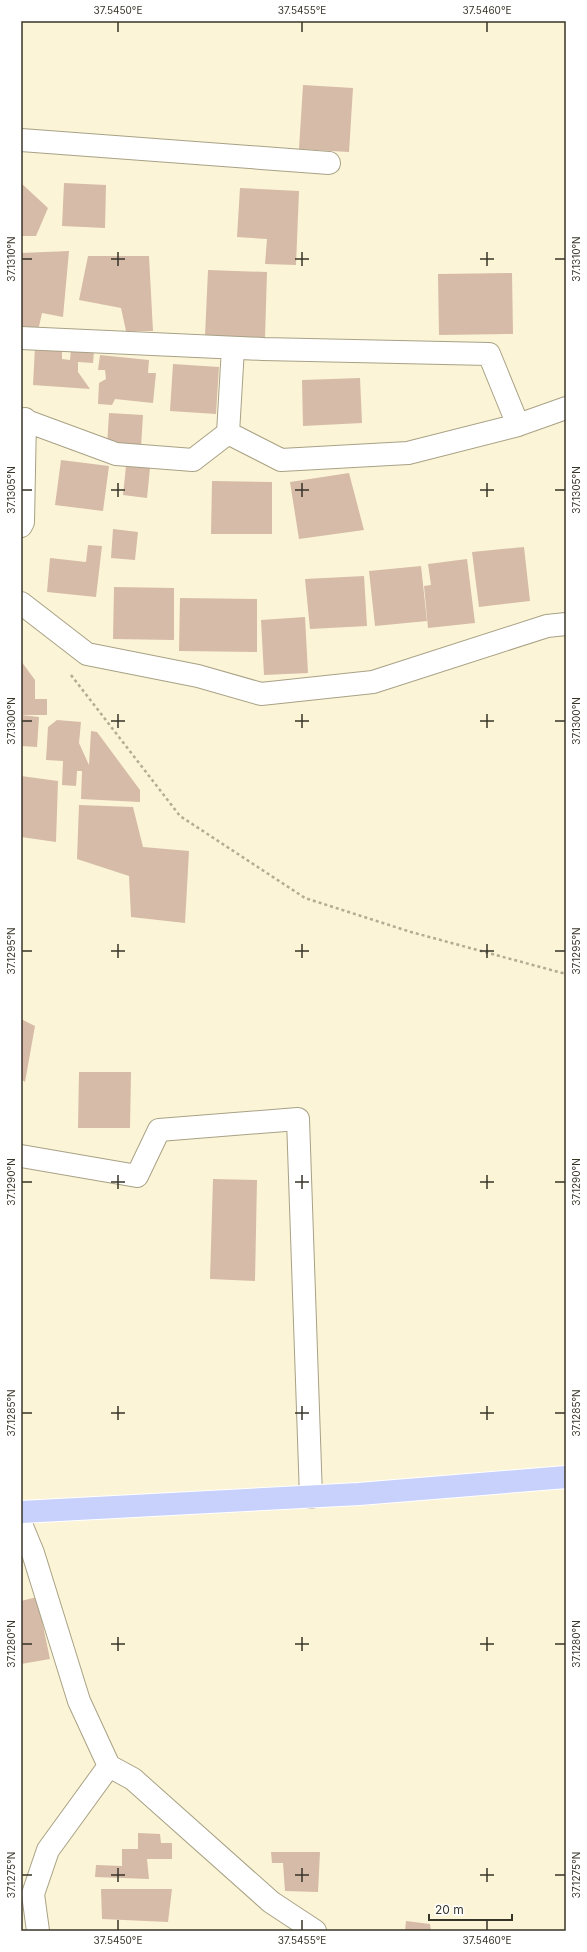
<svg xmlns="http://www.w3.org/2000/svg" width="587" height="1952" font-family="Inter,sans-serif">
<rect width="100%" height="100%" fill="#fcf4d6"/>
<path fill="#d6bba8" d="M 303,85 L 353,88 L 349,152 L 299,149 Z
M 21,183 L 48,208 L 36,236 L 21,236 Z
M 64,183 L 106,185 L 105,228 L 62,226 Z
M 240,188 L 299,191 L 296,265 L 265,264 L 267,239 L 237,237 Z
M 69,251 L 63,317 L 42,313 L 38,331 L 21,330 L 21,253 Z
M 88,256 L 149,256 L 153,331 L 126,331 L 121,308 L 79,300 Z
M 208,270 L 267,272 L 265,338 L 205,336 Z
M 512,273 L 513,334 L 439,335 L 438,274 Z
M 35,347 L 62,349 L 62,359 L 70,360 L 71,349 L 94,351 L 93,363 L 78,362 L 78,372 L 90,389 L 33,385 Z
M 100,355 L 149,360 L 148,373 L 156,373 L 153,403 L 115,399 L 112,405 L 98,404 L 99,383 L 106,379 L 105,370 L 98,370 Z
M 173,364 L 219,367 L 216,414 L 170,411 Z
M 360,378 L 362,423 L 303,426 L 302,380 Z
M 109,413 L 143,415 L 141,448 L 107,446 Z
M 61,460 L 109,466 L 103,511 L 55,505 Z
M 126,466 L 150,468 L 147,498 L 123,495 Z
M 349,473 L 364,530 L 299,539 L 290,482 Z
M 212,481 L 272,482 L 272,534 L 211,534 Z
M 113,529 L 138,532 L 135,560 L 111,558 Z
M 88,545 L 102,546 L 96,597 L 47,592 L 50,558 L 86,562 Z
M 524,547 L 530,601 L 479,607 L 472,552 Z
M 467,559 L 475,623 L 428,628 L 424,586 L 431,585 L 428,564 Z
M 421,566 L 427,621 L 375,626 L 369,571 Z
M 364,576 L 367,626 L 310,629 L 305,579 Z
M 114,587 L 174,588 L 174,640 L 113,639 Z
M 180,598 L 257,599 L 257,652 L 179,651 Z
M 305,617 L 308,673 L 264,675 L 261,620 Z
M 21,661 L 35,680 L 35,699 L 47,699 L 47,715 L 21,715 Z
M 21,715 L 39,717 L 37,747 L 21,746 Z
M 57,720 L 81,722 L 79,743 L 89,765 L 91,731 L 97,732 L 140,790 L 140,802 L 81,799 L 82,771 L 77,771 L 76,786 L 62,785 L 63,761 L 46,760 L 48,727 Z
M 21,776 L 58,781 L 56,842 L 21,837 Z
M 79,805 L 133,807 L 143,847 L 189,851 L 185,923 L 131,917 L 129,876 L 77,859 Z
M 21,1019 L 35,1026 L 25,1082 L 21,1079 Z
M 79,1072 L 131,1072 L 130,1128 L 78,1128 Z
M 213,1179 L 257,1180 L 255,1281 L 210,1279 Z
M 37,1597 L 50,1659 L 21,1664 L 21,1601 Z
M 138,1833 L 160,1834 L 161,1843 L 172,1843 L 172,1859 L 147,1859 L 149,1879 L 95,1877 L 96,1865 L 122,1866 L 122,1849 L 138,1849 Z
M 271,1852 L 320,1852 L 318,1892 L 285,1891 L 283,1863 L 272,1863 Z
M 101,1889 L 172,1889 L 168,1922 L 102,1919 Z
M 406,1921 L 430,1924 L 431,1931 L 405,1931 Z"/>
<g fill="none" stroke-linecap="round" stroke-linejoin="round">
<g stroke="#a8a185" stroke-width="24">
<path id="minor" d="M 21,140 L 329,163
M 21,338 L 263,349 L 489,354 L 518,425 L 566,408
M 21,419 L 116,454 L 193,460 L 228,433 L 233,348
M 228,433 L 281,460 L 408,453 L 518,425
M 21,526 L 23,522 L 25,419
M 21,603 L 87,654 L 198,676 L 261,694 L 373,682 L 547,626 L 566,624
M 21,1156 L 137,1176 L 159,1130 L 298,1119 L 311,1497
M 21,1524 L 33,1553 L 79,1701 L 109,1766 L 133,1779 L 271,1902 L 315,1931
M 38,1931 L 33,1894 L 48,1850 L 109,1766"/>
</g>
<g stroke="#fff" stroke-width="24">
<path id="major" d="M 21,1512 L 359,1494 L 566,1477"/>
</g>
<path stroke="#b2ac94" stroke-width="2.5" stroke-dasharray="3 3" stroke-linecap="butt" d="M 71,675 L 180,816 L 305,898 L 411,932 L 566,974"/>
<use href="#minor" stroke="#fff" stroke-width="22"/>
<use href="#major" stroke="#c7d1fb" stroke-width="22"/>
</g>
<path fill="none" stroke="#373428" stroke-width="1.5" d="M 118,22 L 118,32M 302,22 L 302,32M 487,22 L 487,32M 118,252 L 118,266M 302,252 L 302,266M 487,252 L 487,266M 22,259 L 32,259M 111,259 L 125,259M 295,259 L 309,259M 480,259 L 494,259M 555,259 L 565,259M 118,483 L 118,497M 302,483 L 302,497M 487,483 L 487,497M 22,490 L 32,490M 111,490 L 125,490M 295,490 L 309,490M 480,490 L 494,490M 555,490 L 565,490M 118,714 L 118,728M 302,714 L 302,728M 487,714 L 487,728M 22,721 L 32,721M 111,721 L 125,721M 295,721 L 309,721M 480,721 L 494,721M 555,721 L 565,721M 118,944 L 118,958M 302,944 L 302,958M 487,944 L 487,958M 22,951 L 32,951M 111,951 L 125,951M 295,951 L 309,951M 480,951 L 494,951M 555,951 L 565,951M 118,1175 L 118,1189M 302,1175 L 302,1189M 487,1175 L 487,1189M 22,1182 L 32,1182M 111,1182 L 125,1182M 295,1182 L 309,1182M 480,1182 L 494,1182M 555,1182 L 565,1182M 118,1406 L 118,1420M 302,1406 L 302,1420M 487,1406 L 487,1420M 22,1413 L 32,1413M 111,1413 L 125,1413M 295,1413 L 309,1413M 480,1413 L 494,1413M 555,1413 L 565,1413M 118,1637 L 118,1651M 302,1637 L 302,1651M 487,1637 L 487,1651M 22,1644 L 32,1644M 111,1644 L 125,1644M 295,1644 L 309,1644M 480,1644 L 494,1644M 555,1644 L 565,1644M 118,1868 L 118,1882M 302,1868 L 302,1882M 487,1868 L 487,1882M 22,1875 L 32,1875M 111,1875 L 125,1875M 295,1875 L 309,1875M 480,1875 L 494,1875M 555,1875 L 565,1875M 118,1920 L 118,1930M 302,1920 L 302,1930M 487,1920 L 487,1930"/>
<rect width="587" height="1952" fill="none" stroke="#ffffff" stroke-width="44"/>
<path d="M429 1914v6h83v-6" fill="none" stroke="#373428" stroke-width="2"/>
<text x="435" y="1914" font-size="12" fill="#373428" stroke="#ffffff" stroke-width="3" paint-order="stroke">20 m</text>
<rect x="22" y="22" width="543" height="1908" fill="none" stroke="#373428" stroke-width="1.5"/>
<g font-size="10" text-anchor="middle" fill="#373428">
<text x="118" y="14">37.5450°E</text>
<text x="302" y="14">37.5455°E</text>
<text x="487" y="14">37.5460°E</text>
<text transform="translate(11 259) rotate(-90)" y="4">37.1310°N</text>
<text transform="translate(576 259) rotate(-90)" y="4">37.1310°N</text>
<text transform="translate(11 490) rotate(-90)" y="4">37.1305°N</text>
<text transform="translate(576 490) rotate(-90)" y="4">37.1305°N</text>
<text transform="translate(11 721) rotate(-90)" y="4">37.1300°N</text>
<text transform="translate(576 721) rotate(-90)" y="4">37.1300°N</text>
<text transform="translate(11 951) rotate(-90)" y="4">37.1295°N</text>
<text transform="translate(576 951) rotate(-90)" y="4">37.1295°N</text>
<text transform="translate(11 1182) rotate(-90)" y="4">37.1290°N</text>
<text transform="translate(576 1182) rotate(-90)" y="4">37.1290°N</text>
<text transform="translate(11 1413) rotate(-90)" y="4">37.1285°N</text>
<text transform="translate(576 1413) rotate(-90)" y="4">37.1285°N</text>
<text transform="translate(11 1644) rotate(-90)" y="4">37.1280°N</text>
<text transform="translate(576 1644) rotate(-90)" y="4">37.1280°N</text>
<text transform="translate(11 1875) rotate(-90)" y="4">37.1275°N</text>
<text transform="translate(576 1875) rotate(-90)" y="4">37.1275°N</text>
<text x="118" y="1944">37.5450°E</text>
<text x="302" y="1944">37.5455°E</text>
<text x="487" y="1944">37.5460°E</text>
</g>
</svg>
